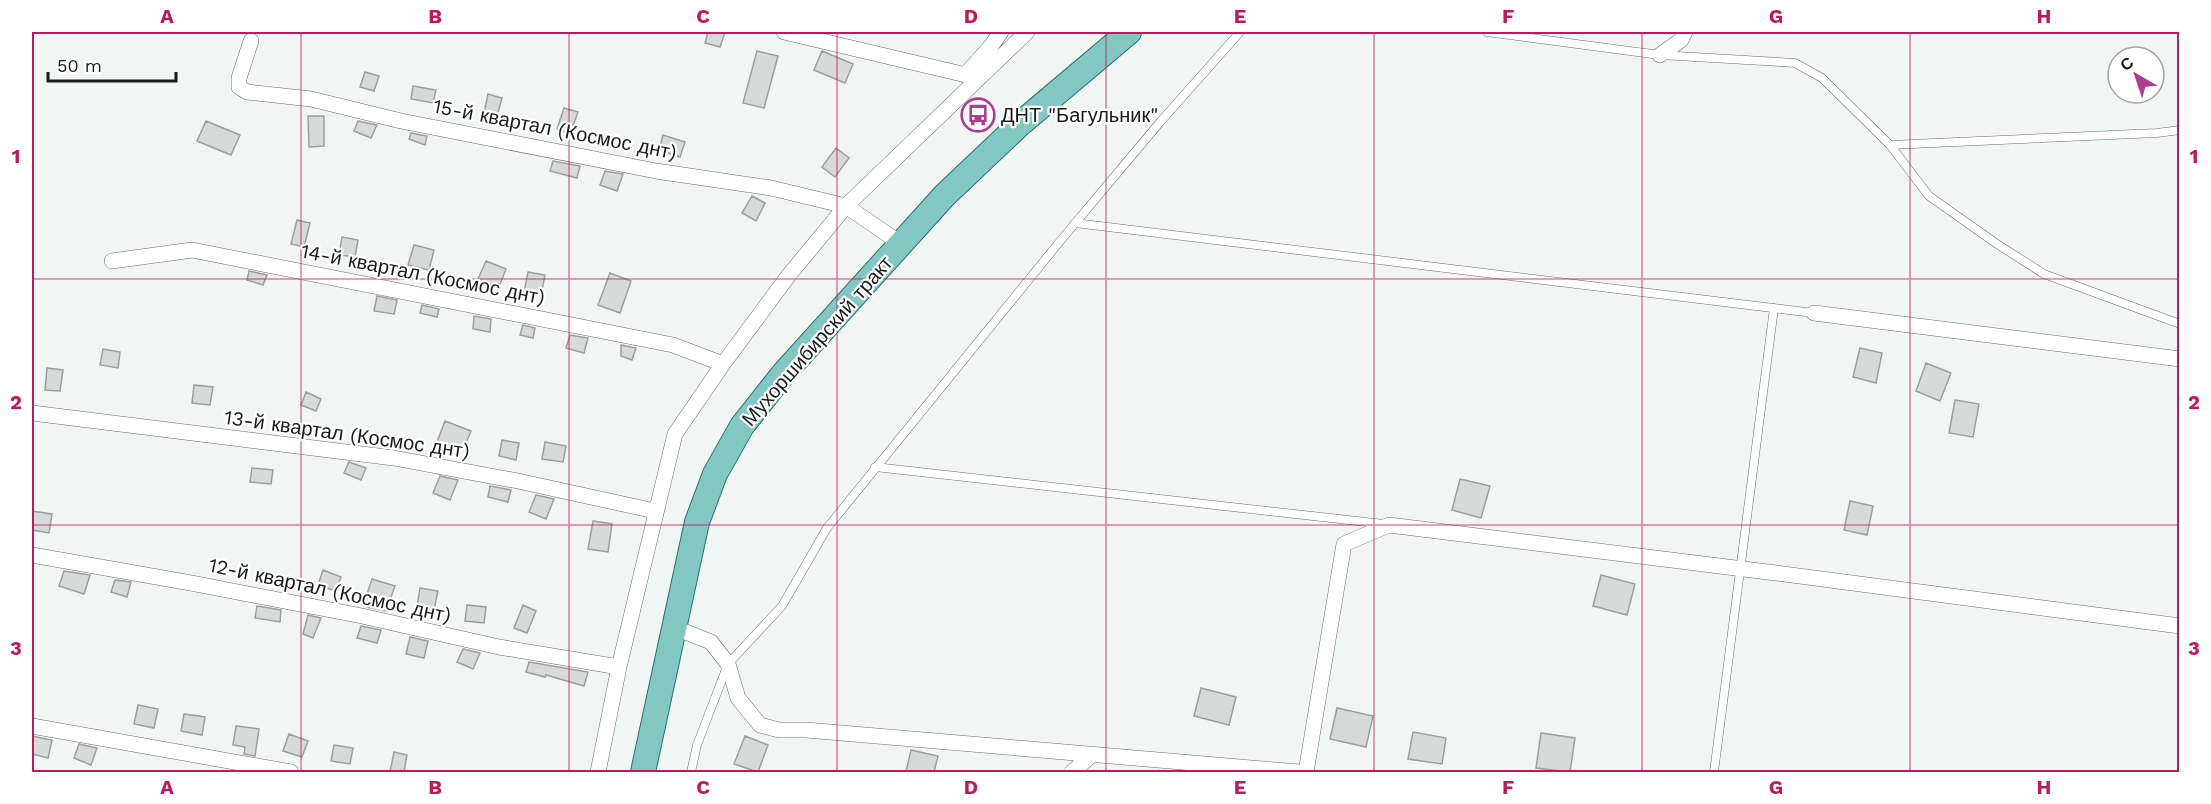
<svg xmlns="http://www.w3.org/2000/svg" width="2211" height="804" font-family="'Work Sans',sans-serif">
<rect width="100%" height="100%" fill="#f1f6f5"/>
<path fill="#d6dad9" stroke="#9b9f9f" stroke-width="1.5" d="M 708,32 L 725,32 L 720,47 L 705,43 Z
M 757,51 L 778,56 L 764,108 L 743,103 Z
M 822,51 L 853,64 L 845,83 L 814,70 Z
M 365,72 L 379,76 L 374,91 L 360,87 Z
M 413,86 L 436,90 L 433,103 L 411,99 Z
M 488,94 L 502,98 L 497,116 L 484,113 Z
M 564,108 L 578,112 L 570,134 L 557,129 Z
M 308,116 L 324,116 L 324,146 L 309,147 Z
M 206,121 L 240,135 L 231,155 L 197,141 Z
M 358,121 L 377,125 L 371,138 L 354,131 Z
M 411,133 L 427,136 L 425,145 L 409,139 Z
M 663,135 L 685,142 L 680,157 L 659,150 Z
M 836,148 L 849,158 L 835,177 L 822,167 Z
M 553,161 L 580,166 L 577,178 L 550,171 Z
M 605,171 L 623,174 L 617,191 L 600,185 Z
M 752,196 L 765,203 L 756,221 L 742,213 Z
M 297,220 L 310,223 L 304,247 L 291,244 Z
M 342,237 L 358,240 L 355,257 L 339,255 Z
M 414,245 L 434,250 L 429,270 L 408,265 Z
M 486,261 L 506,269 L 499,287 L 478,279 Z
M 249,271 L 267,275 L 263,285 L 247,280 Z
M 528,272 L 545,275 L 541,295 L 524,292 Z
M 610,273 L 631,281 L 620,313 L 598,305 Z
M 377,296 L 397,300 L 394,314 L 374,311 Z
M 422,305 L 439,309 L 437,317 L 420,313 Z
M 474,316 L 491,319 L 490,332 L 473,329 Z
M 523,325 L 535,328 L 533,338 L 520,335 Z
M 570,335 L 588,338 L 584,353 L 566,348 Z
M 621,345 L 636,348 L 632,360 L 621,356 Z
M 1860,348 L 1882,353 L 1876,383 L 1853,377 Z
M 103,349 L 120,352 L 118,368 L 100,365 Z
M 1926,363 L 1951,373 L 1940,401 L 1916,391 Z
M 47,368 L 63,370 L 60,391 L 45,390 Z
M 194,385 L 213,387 L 210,405 L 192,403 Z
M 306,392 L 321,399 L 316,411 L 301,405 Z
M 1955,400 L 1979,404 L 1973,437 L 1949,433 Z
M 445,421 L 471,431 L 464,448 L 437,442 Z
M 502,440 L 519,443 L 516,460 L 499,456 Z
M 545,442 L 566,446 L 563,462 L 542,459 Z
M 349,462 L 366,468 L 361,480 L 344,473 Z
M 252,468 L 273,470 L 271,484 L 250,482 Z
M 440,476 L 458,480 L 450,500 L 433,493 Z
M 1460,479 L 1490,486 L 1481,518 L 1452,510 Z
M 490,486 L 511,490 L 508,502 L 488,497 Z
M 536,495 L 554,499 L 546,519 L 529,512 Z
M 1850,501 L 1873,506 L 1867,535 L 1844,530 Z
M 32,511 L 52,514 L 49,533 L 32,530 Z
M 593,521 L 612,524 L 608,552 L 588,549 Z
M 323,570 L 341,577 L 336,591 L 318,585 Z
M 64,571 L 90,575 L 84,594 L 59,586 Z
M 1601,575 L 1635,584 L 1627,615 L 1593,606 Z
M 372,579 L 395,586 L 386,611 L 366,607 L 369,598 L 366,597 Z
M 115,580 L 131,582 L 127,597 L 111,592 Z
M 420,588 L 438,591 L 434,610 L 417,607 Z
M 467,605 L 486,607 L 484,623 L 465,621 Z
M 523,605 L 536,611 L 527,633 L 514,628 Z
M 257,606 L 281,610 L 280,622 L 255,618 Z
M 308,615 L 321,618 L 313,638 L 303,634 Z
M 361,626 L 381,630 L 377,643 L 357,638 Z
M 410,637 L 428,641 L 424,658 L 406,654 Z
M 463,649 L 480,653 L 473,669 L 457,662 Z
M 529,662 L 588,672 L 584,686 L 546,675 L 545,677 L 526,672 Z
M 1201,688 L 1236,697 L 1229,725 L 1194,716 Z
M 138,705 L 158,709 L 154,728 L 134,724 Z
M 1337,708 L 1373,716 L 1366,747 L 1330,739 Z
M 184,714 L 205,717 L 202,735 L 181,731 Z
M 236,726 L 259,729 L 255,756 L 244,754 L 245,747 L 233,745 Z
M 1413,732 L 1446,738 L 1442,764 L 1408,759 Z
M 1541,733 L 1575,738 L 1570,772 L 1536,768 Z
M 289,734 L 308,741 L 302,757 L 283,751 Z
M 32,736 L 52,740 L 48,758 L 32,754 Z
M 745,736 L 768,745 L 758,772 L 734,764 Z
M 79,744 L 97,748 L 91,765 L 74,758 Z
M 334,745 L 353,748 L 350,764 L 331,761 Z
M 911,750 L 938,756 L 934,772 L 906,772 Z
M 394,752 L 407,755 L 404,772 L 390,772 Z"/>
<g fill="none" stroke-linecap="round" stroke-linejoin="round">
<g stroke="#696d6d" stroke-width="9">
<path id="lane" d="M 1487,32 L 1660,55 L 1795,63 L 1822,78 L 1890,145 L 1929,196 L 1997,244 L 2044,274 L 2180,324
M 1890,145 L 2157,133 L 2180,130
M 1075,223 L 1814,313
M 875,467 L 1384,524
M 691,772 L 697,745 L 728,664 L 782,606 L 827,528 L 1061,240 L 1161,121 L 1240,32
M 1714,772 L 1774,308"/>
</g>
<g stroke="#696d6d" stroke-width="16">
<path id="street" d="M 784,32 L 979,78
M 251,41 L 239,78 L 239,87 L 247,92 L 311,99 L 401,121 L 656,171 L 771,188 L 846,206 L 900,243
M 1660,55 L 1681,40 L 1685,32
M 965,75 L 991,46 L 1001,32
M 112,261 L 192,250 L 673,345 L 723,364
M 1814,313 L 2180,359
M 32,413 L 394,458 L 518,481 L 655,511
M 32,555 L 191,583 L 362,616 L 499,647 L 619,667
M 673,627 L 711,642 L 728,664 L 738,698 L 760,725 L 779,730 L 806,730 L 1299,772
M 32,726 L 291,772
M 598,772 L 619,667 L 675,434 L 723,364 L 789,275 L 846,206 L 1027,32
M 1072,772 L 1092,755
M 1306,772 L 1344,544 L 1389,525 L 1776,573 L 2180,626"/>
</g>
<g stroke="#27726e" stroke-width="26">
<path id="primary" d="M 643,772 L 697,522 L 715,474 L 742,426 L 784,373 L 945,195 L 1020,124 L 1129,32"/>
</g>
<use href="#lane" stroke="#fff" stroke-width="8"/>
<use href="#street" stroke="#fff" stroke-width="15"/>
<use href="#primary" stroke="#82c7c2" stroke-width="24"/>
</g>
<path fill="none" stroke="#c2185b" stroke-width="1.5" stroke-opacity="0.55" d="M 301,32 L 301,772M 569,32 L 569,772M 837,32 L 837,772M 1106,32 L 1106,772M 1374,32 L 1374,772M 1642,32 L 1642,772M 1910,32 L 1910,772M 32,279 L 2180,279M 32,525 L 2180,525"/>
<defs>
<g id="bus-ring" transform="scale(1.725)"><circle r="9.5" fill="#fff" stroke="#b03b93" stroke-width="1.5"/><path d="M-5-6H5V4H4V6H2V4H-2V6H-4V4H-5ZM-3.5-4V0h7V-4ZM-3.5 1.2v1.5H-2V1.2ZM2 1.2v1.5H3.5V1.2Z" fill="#b03b93"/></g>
</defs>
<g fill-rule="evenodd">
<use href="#bus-ring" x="978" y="115"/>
</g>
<g text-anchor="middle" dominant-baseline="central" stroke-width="4.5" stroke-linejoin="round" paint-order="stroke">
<g font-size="20" fill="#191b1b" stroke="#fff" text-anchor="start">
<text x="1001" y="115">ДНТ "Багульник"</text>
</g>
<g font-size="20" fill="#191b1b" stroke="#fff">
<text transform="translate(555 129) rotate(11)">15-й квартал (Космос днт)</text>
<text transform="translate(423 274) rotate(11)">14-й квартал (Космос днт)</text>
<text transform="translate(817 341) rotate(-49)">Мухоршибирский тракт</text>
<text transform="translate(347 434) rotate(8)">13-й квартал (Космос днт)</text>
<text transform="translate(330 590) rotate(12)">12-й квартал (Космос днт)</text>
</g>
</g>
<rect width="2211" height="804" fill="none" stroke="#ffffff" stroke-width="66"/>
<g transform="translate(2136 75) rotate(321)"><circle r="28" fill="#ffffff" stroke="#a3a4a4" stroke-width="1.5"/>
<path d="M0-4.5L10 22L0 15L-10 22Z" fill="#b03b93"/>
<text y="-9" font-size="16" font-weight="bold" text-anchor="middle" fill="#191b1b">С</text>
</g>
<path d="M48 72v9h128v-9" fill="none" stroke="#191b1b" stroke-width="3"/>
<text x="57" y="72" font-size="18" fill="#191b1b" stroke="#ffffff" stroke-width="4.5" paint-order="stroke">50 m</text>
<rect x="33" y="33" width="2145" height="738" fill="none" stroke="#c2185b" stroke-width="2"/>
<g font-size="20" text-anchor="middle" font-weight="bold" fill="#c2185b">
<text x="167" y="23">A</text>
<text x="435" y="23">B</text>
<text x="703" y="23">C</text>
<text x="971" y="23">D</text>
<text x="1240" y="23">E</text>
<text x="1508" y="23">F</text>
<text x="1776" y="23">G</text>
<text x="2044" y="23">H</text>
<text x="16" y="163">1</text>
<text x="2194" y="163">1</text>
<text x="16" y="409">2</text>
<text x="2194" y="409">2</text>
<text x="16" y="655">3</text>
<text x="2194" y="655">3</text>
<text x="167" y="794">A</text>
<text x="435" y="794">B</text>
<text x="703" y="794">C</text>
<text x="971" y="794">D</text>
<text x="1240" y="794">E</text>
<text x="1508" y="794">F</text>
<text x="1776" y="794">G</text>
<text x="2044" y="794">H</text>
</g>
</svg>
